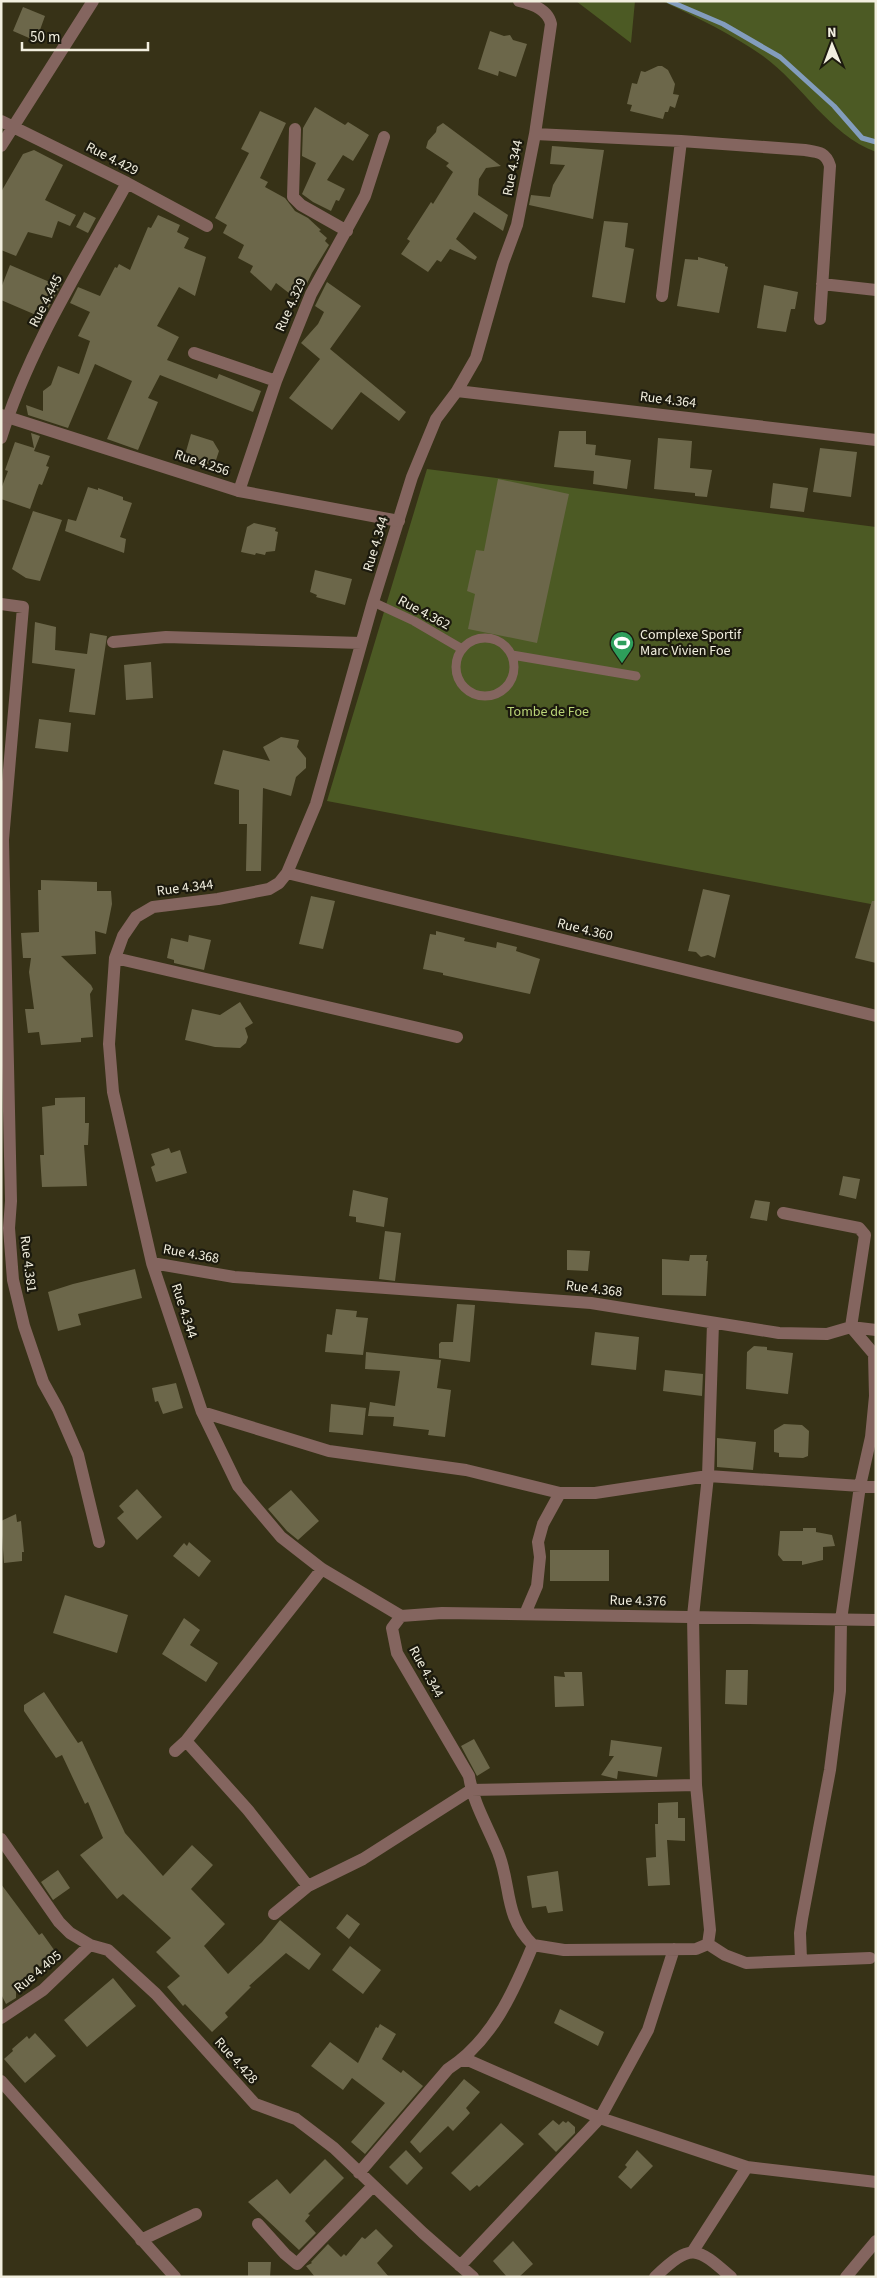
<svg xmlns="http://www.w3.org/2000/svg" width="877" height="2278" font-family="'Source Sans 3',sans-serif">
<rect width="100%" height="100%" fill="#373217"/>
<path fill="#4c5a24" d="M 576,1 L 635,1 L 631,43 Z
M 662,1 L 876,1 L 876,152 C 828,134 803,85 763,56 C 732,34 696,17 662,1 Z
M 427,469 L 876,527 L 876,905 L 327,801 Z"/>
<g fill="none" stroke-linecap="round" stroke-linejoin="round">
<path stroke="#839dbd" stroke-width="5" d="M 669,1 L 723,24 L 780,57 L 834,106 L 862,138 L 876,142"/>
</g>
<path fill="#6c674a" d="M 23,7 L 45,16 L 36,41 L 13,31 Z
M 490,31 L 504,36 L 510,35 L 513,40 L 527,44 L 516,77 L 499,71 L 498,76 L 478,69 Z
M 658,66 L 662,66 L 668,70 L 675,84 L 673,94 L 679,95 L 675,108 L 670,106 L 668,112 L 665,112 L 663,119 L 630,111 L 632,105 L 627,104 L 632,83 L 637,84 L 641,71 L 645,72 Z
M 315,107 L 345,125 L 348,122 L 369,135 L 353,161 L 343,155 L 327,180 L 345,189 L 339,201 L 336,200 L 331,211 L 313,202 L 302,194 L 316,163 L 302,156 L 303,128 Z
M 260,111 L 286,123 L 260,178 L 268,182 L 265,187 L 285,198 L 295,211 L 308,218 L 321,230 L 319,231 L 327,238 L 325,241 L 329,245 L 312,273 L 301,296 L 297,293 L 294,297 L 276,283 L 271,291 L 250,272 L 253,266 L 238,258 L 244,245 L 223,233 L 227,225 L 215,218 L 249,153 L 241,149 Z
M 443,123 L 501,166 L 486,168 L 479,179 L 478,195 L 508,215 L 503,231 L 474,212 L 456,239 L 477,257 L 475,260 L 450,249 L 441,262 L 437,260 L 428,272 L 401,254 L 410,241 L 407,239 L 431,202 L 433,204 L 453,172 L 446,166 L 449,163 L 426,148 L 428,141 L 436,132 L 437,127 Z
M 552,146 L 604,150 L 593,219 L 529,205 L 531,195 L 550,197 L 553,185 L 565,165 L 550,164 Z
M 34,150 L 63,165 L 45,200 L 76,215 L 70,226 L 58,221 L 52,238 L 28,232 L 16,256 L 1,250 L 1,192 L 23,154 Z
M 84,212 L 96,218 L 88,233 L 76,227 Z
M 158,215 L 180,225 L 177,232 L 189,238 L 184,248 L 206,257 L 195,296 L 179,287 L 157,326 L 179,337 L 167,360 L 217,379 L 219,374 L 261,391 L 253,412 L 160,375 L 148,398 L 158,402 L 138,450 L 107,439 L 132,381 L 95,364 L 68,428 L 28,415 L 26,405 L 43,411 L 43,391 L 51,385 L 58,366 L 79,374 L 90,341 L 78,336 L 90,312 L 70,303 L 78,287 L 100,296 L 115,267 L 117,268 L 119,264 L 130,270 L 148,227 L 151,228 Z
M 604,221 L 628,223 L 625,247 L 634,249 L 625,303 L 592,297 Z
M 698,257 L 725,264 L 725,266 L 728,267 L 719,313 L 677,306 L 685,259 L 698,260 Z
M 10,265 L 52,283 L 55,277 L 63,281 L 43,318 L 1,300 L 1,288 Z
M 327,282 L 361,306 L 330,349 L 406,412 L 399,421 L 361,392 L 332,430 L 289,398 L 320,359 L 301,343 L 318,324 L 324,312 L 315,306 Z
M 764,285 L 798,292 L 795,309 L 791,309 L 786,332 L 757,328 Z
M 559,431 L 586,431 L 586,444 L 596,445 L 595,455 L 631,460 L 627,489 L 593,484 L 594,471 L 554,467 Z
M 31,433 L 40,436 L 34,451 L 50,456 L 46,466 L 49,467 L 42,485 L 39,484 L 30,509 L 1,499 L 1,489 L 8,471 L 5,470 L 15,442 L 34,448 Z
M 191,434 L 213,441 L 219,451 L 216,460 L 210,461 L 208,464 L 188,459 L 189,456 L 185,455 Z
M 658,438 L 692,441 L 690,468 L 712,470 L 707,497 L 695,496 L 695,493 L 654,489 Z
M 820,448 L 857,452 L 851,497 L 813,492 Z
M 498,479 L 569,494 L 537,643 L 468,629 L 475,594 L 467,591 L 476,550 L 484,551 Z
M 773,483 L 808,488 L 804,512 L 770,508 Z
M 88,487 L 98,490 L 98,488 L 123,497 L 123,500 L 132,503 L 120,537 L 126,539 L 124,553 L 65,531 L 68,519 L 76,521 Z
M 33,511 L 62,520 L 40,581 L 26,578 L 12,569 Z
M 254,523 L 276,528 L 275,531 L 278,532 L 275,551 L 266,552 L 265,555 L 256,553 L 255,555 L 241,552 L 247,527 Z
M 315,570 L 352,579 L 345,605 L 316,597 L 317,595 L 310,592 Z
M 35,622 L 56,627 L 55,650 L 87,654 L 90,633 L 107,636 L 95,715 L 69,712 L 75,669 L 32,663 Z
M 151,662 L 153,698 L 126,700 L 124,665 Z
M 39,719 L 71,723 L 68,752 L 35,748 Z
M 281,737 L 299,740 L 297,747 L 306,758 L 306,768 L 296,777 L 291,796 L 263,788 L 261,871 L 246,871 L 247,824 L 239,824 L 239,790 L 214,784 L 223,750 L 270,761 L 263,747 Z
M 41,880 L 97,882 L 97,891 L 111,891 L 112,904 L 106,934 L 95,931 L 96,954 L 61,956 L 91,985 L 93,989 L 90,994 L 93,1037 L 81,1038 L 81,1042 L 41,1045 L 39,1032 L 28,1033 L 25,1009 L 34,1009 L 29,972 L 31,958 L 23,958 L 21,933 L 39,932 L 38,890 L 41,890 Z
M 703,889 L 730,895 L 715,958 L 708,955 L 701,957 L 696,952 L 688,951 Z
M 311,896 L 335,901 L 323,949 L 299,944 Z
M 872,901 L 876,901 L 876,963 L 855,958 Z
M 436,931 L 465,938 L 464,941 L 496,948 L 497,942 L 517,947 L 516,951 L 540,959 L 530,994 L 443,975 L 443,973 L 423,969 L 430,934 L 436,935 Z
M 189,935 L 211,940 L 204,970 L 174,963 L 174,960 L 167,958 L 171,938 L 188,942 Z
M 240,1002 L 253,1023 L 245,1028 L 248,1037 L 246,1043 L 240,1048 L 215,1047 L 185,1040 L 192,1009 L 220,1015 Z
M 85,1097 L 85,1123 L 89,1123 L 88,1145 L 84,1145 L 87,1186 L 42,1187 L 40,1155 L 44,1155 L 42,1107 L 55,1105 L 55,1098 Z
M 169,1148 L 171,1153 L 180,1150 L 187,1173 L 156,1182 L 151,1167 L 155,1165 L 151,1154 Z
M 843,1176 L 860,1179 L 856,1199 L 839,1195 Z
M 353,1190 L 388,1198 L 384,1227 L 356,1222 L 356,1217 L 349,1216 Z
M 755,1200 L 770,1202 L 767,1221 L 750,1218 Z
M 385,1231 L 401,1233 L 395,1281 L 379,1279 Z
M 567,1250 L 590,1251 L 588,1271 L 567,1270 Z
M 690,1255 L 707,1255 L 706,1261 L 708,1261 L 706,1296 L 662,1295 L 662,1259 L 689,1261 Z
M 135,1269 L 142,1298 L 78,1314 L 81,1325 L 58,1331 L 48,1292 L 73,1284 Z
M 457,1304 L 475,1305 L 470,1362 L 439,1358 L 439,1344 L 441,1342 L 453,1342 Z
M 336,1309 L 357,1311 L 356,1317 L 368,1318 L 363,1355 L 325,1352 L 327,1334 L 332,1335 Z
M 595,1332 L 639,1337 L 636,1370 L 591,1365 Z
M 754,1346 L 767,1347 L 767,1350 L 793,1353 L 788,1394 L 746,1389 L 747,1352 Z
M 366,1352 L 441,1360 L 437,1388 L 451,1390 L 445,1437 L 428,1435 L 429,1430 L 393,1426 L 394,1417 L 368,1416 L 370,1402 L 395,1406 L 400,1371 L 365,1369 Z
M 665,1370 L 703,1374 L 702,1396 L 663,1391 Z
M 176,1383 L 183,1408 L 163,1414 L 158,1401 L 155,1402 L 152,1388 Z
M 331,1404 L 366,1408 L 363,1435 L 329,1432 Z
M 784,1424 L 802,1425 L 809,1431 L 808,1456 L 803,1458 L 779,1457 L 779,1453 L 774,1452 L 774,1430 Z
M 717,1438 L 756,1442 L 753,1470 L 717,1467 Z
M 137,1489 L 162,1517 L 137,1540 L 117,1518 L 124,1512 L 119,1506 Z
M 291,1490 L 319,1521 L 298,1540 L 287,1531 L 268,1509 Z
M 16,1514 L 17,1522 L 21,1521 L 24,1552 L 22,1552 L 22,1561 L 4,1563 L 1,1521 Z
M 803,1528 L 816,1528 L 816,1532 L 832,1535 L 835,1546 L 823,1547 L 823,1560 L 802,1565 L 802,1561 L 783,1561 L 778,1555 L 780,1531 L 803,1531 Z
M 189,1542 L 211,1561 L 199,1577 L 173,1556 L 184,1543 L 187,1546 Z
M 550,1550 L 609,1550 L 609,1581 L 550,1581 Z
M 65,1595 L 128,1615 L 117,1653 L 53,1633 Z
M 184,1618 L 200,1630 L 190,1645 L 218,1663 L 206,1682 L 162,1654 Z
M 726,1670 L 748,1670 L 747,1705 L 725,1704 Z
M 564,1672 L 582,1672 L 584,1706 L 555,1707 L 554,1676 L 565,1677 Z
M 44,1692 L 78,1743 L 82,1741 L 125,1833 L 163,1876 L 192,1845 L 213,1865 L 191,1889 L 225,1924 L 204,1946 L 228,1974 L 262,1942 L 280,1920 L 321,1954 L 309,1970 L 286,1953 L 249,1986 L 251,1987 L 225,2013 L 228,2017 L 212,2032 L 185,2004 L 183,2006 L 167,1987 L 180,1976 L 156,1952 L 171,1938 L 123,1894 L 117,1899 L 80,1855 L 103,1838 L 88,1802 L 85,1804 L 62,1755 L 56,1758 L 24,1711 L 24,1705 Z
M 474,1739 L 490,1768 L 477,1776 L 461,1746 Z
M 611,1740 L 662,1747 L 657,1777 L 618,1771 L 617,1779 L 601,1775 L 614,1756 L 609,1756 Z
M 678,1802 L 678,1818 L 685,1818 L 685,1841 L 667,1840 L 670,1885 L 648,1886 L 646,1858 L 656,1857 L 655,1824 L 658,1824 L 658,1803 Z
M 58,1870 L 70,1888 L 53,1900 L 41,1882 Z
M 558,1871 L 563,1911 L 548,1913 L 546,1906 L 532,1908 L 527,1876 Z
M 1,1884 L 39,1935 L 42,1933 L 57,1954 L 33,1972 L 36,1976 L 16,1991 L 16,1998 L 6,2004 L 1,1994 Z
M 347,1914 L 360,1924 L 349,1939 L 336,1928 Z
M 350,1946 L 381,1970 L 363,1994 L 332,1970 Z
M 113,1978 L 136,2006 L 87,2047 L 64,2020 Z
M 560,2009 L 604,2032 L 598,2046 L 554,2023 Z
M 380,2024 L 396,2034 L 382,2059 L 401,2073 L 403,2070 L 423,2086 L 365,2154 L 351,2142 L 385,2103 L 352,2078 L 343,2090 L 311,2066 L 330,2042 L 358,2063 L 376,2027 L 378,2028 Z
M 35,2033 L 56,2056 L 25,2083 L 4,2059 L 13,2051 L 12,2049 L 27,2036 L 29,2039 Z
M 464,2079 L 480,2092 L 466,2108 L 470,2113 L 453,2131 L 448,2126 L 420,2153 L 410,2142 Z
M 553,2120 L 559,2125 L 563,2121 L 566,2123 L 568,2121 L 575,2127 L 575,2133 L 556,2152 L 538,2134 Z
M 501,2123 L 524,2144 L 479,2187 L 477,2185 L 470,2191 L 451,2173 Z
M 406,2150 L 423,2168 L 407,2185 L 389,2167 Z
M 637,2150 L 653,2166 L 631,2189 L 618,2177 L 627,2167 L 625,2165 Z
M 325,2159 L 344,2178 L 308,2214 L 310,2215 L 305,2221 L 316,2233 L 299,2250 L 248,2202 L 277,2179 L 290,2194 Z
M 376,2229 L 393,2246 L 377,2263 L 389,2277 L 315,2277 L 306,2266 L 312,2263 L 311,2262 L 328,2244 L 341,2257 L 344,2254 L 346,2256 L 362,2237 L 365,2239 Z
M 513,2241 L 533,2264 L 519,2277 L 507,2277 L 493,2261 Z
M 248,2262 L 271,2262 L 270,2277 L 248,2277 Z"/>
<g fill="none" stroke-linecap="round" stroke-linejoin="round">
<path stroke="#84655f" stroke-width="9" d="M 373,602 L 414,621 L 462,649
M456 667a29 29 0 1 1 58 0a29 29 0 1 1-58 0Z
M 512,655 L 636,676"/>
<path stroke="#84655f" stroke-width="12" d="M 519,1 C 533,4 548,10 551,24 L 535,134
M 1,121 L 127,183 L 207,226
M 295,129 L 293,197 L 301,205 L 347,231
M 681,141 L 805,150 C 818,152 826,152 830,166 L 820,319
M 1,146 L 93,1
M 822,284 L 876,290
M 194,353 L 276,381
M 457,391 L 876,440
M 1,438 C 29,348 82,265 127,183
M 239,491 L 276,381 L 311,294 L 365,196 L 384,137
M 1,604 L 23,607 L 3,840 L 11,1201 L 9,1228 L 13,1280 L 24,1326 L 43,1382 L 58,1409 L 78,1455 L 99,1542
M 113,642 L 166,637 L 361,643
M 287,873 L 876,1016
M 115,958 L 457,1037
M 152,1263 L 234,1277 L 591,1303 L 779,1333 L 827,1334 L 851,1327 L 865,1235 L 859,1228 L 783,1213
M 851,1327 L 876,1330
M 202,1412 L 329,1451 L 466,1470 L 560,1493 L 595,1493 L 708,1476 L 876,1487
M 525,1614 L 537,1586 L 540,1557 L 538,1542 L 543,1524 L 560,1493
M 401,1616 L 442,1613 L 876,1620
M 186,1741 L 248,1810 L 308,1886
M 175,1751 L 186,1741 L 322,1569
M 1,1839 L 59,1922 L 70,1933 L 90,1945 L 108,1950 L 156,1994 L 255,2104 L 296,2119 L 334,2148 L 423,2233 L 473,2277
M 274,1914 L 308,1886 L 363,1859 L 471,1790 L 696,1785
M 708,1944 L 710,1930 L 696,1785 L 693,1616 L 708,1476 L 713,1323
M 708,1944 L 725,1955 L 746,1963 L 870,1958
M 533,1945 C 503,1915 512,1887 498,1852 C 488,1827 473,1803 469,1776 L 397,1653 L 392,1628 L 401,1616 L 322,1569 L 281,1537 L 238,1486 L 202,1412 L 152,1263 L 113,1092 L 109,1044 L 115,958 L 123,936 L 136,917 L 153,907 L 218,899 L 269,889 L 279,883 L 287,873 L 316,804 L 373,602 L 412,477 L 436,419 L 457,391 L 476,358 L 503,263 L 517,225 L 535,134 L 681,141 L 662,296
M 533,1945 L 564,1950 L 696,1949 L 708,1944
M 801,1960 L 800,1933 L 802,1919 L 830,1770 L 840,1691 L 841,1620 L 860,1486 L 871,1437 L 875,1396 L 874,1354 L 851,1327
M 1,2018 L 43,1990 L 90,1945
M 461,2061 L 470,2061 L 600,2118 L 747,2167 L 876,2182
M 1,2081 L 175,2277
M 359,2173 L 448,2069 C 492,2041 514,1991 533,1945
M 258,2224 L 285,2254 L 297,2264 L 373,2186
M 141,2240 L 196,2214
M 693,2251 L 747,2167
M 460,2266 L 600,2118 L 648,2030 L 674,1949
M 655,2277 C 691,2243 696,2246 731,2277
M 846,2277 L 876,2241"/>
<path stroke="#84655f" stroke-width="12" d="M 1,415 L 239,491 L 399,521"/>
</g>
<defs>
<g id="stadium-pin" transform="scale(1.25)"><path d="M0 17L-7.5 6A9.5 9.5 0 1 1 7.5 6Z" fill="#2e9e5b" stroke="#1c1a0e"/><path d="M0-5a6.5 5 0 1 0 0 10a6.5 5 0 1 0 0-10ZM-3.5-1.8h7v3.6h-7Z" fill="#fff"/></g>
</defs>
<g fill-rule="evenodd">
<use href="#stadium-pin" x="622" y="643"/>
</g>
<g text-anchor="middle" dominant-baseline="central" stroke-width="4.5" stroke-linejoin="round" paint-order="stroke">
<g font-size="14" fill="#f2efdf" stroke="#1c1a0e">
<text transform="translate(112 159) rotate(27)">Rue 4.429</text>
<text transform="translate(513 168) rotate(-79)">Rue 4.344</text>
<text transform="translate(46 301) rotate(-63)">Rue 4.445</text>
<text transform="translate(291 305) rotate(-66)">Rue 4.329</text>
<text transform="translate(668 400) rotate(7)">Rue 4.364</text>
<text transform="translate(202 463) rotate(18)">Rue 4.256</text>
<text transform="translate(376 544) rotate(-73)">Rue 4.344</text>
<text transform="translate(424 613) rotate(28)">Rue 4.362</text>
<text transform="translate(185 888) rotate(-7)">Rue 4.344</text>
<text transform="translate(585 930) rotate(14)">Rue 4.360</text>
<text transform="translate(191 1254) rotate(10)">Rue 4.368</text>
<text transform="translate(28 1264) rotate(83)">Rue 4.381</text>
<text transform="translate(594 1289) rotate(7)">Rue 4.368</text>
<text transform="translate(184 1311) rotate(72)">Rue 4.344</text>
<text transform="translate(638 1601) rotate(1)">Rue 4.376</text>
<text transform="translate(426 1672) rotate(61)">Rue 4.344</text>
<text transform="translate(38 1972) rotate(-40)">Rue 4.405</text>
<text transform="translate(236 2061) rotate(48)">Rue 4.428</text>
</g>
<g font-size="14" fill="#f2efdf" stroke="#1c1a0e" text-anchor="start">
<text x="640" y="635">Complexe Sportif<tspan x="640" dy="16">Marc Vivien Foe</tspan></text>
</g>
<g font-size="14" fill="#bad578" stroke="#1c1a0e">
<text x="548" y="712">Tombe de Foe</text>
</g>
</g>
<rect width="877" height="2278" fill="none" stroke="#f2efdf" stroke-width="5"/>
<g transform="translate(832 45) rotate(359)" stroke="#1c1a0e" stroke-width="4" paint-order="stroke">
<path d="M0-4L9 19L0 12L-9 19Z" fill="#f2efdf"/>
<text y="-8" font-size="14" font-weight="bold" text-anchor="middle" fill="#f2efdf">N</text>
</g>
<path d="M22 42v8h126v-8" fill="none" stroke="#f2efdf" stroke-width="2.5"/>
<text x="30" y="42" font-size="15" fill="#f2efdf" stroke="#1c1a0e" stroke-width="4" paint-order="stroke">50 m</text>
</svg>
